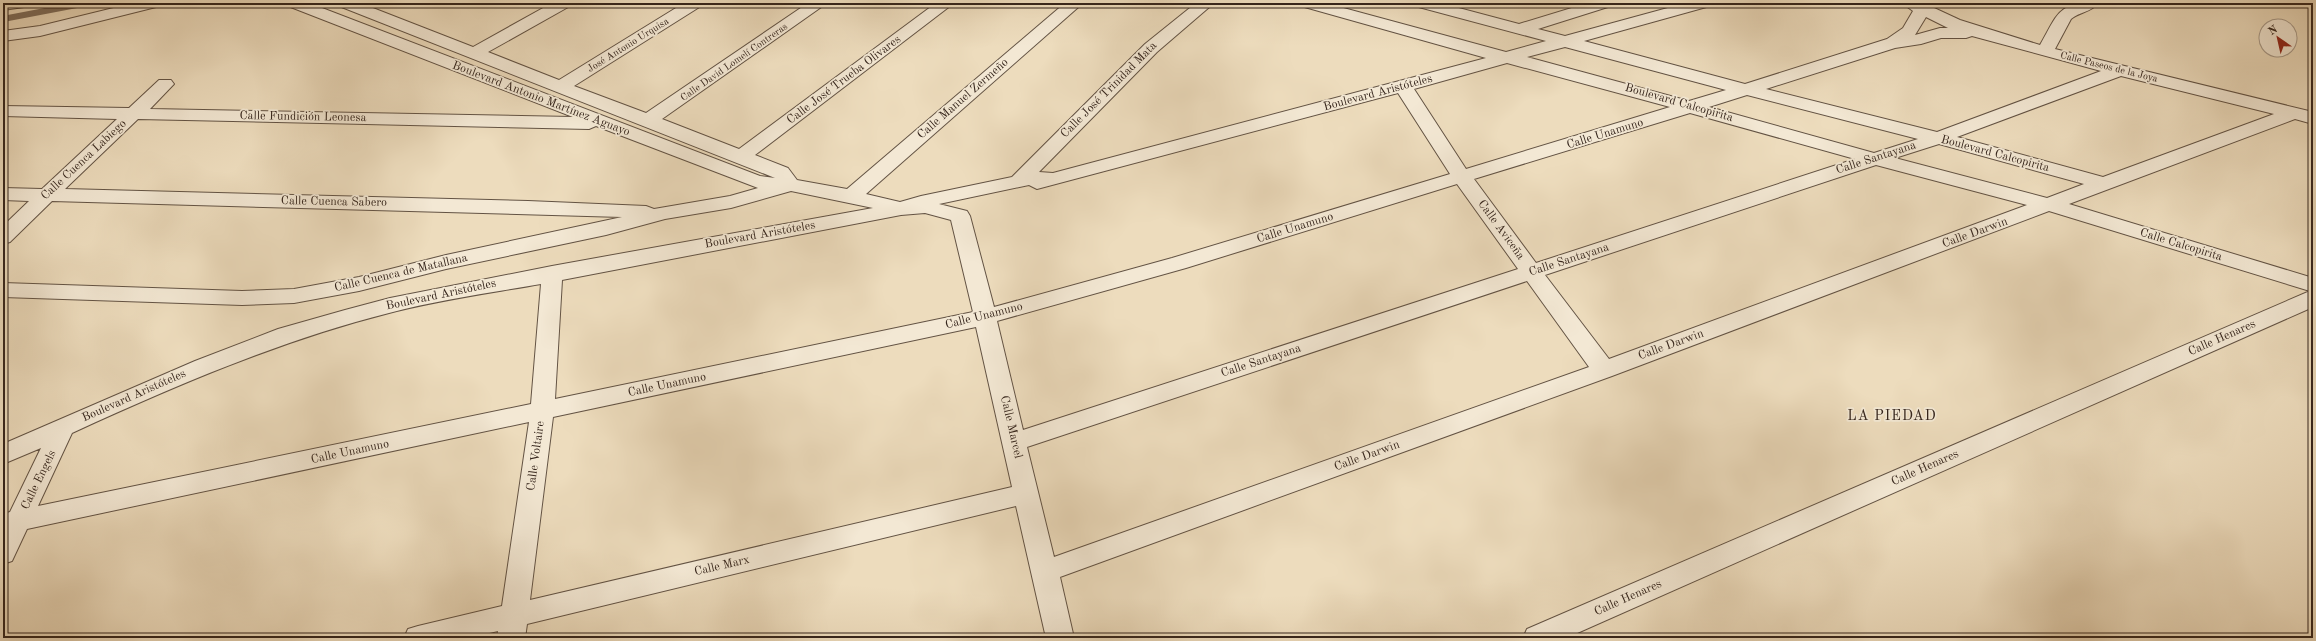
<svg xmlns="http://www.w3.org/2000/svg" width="2316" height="641" font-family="'Old Standard TT',serif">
<rect width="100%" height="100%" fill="#eddcbd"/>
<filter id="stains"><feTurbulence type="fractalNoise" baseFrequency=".005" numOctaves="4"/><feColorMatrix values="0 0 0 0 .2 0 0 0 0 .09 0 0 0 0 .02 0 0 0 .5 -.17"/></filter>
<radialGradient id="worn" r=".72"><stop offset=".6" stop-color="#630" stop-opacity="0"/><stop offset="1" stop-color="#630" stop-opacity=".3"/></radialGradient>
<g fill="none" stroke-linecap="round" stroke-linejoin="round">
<path stroke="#7e6e5c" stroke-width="6" d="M 3,19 L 87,3"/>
<g stroke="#635344" stroke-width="2">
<path id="minor" d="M 3,3 L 33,3 L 31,6 L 3,10 Z
M 134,3 L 162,3 L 160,6 L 40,36 L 3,41 L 3,31 L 40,26 Z
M 286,3 L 309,3 L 760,176 L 775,178 L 339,6 L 337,3 L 360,3 L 473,47 L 552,3 L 572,3 L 570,6 L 488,52 L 559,80 L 684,3 L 703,3 L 701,6 L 574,86 L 646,113 L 808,3 L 827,3 L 662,119 L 739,149 L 936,3 L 954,3 L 755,155 L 788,168 L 797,180 L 847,189 L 1065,3 L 1083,3 L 866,194 L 900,202 L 921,196 L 1012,177 L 1145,44 L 1196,3 L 1214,3 L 1157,52 L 1039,172 L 1053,173 L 1486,58 L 1301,6 L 1299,3 L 1325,3 L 1506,52 L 1546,41 L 1415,6 L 1413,3 L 1440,3 L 1519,24 L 1588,3 L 1613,3 L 1611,6 L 1538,29 L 1565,36 L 1686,3 L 1712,3 L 1710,6 L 1584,41 L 1745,84 L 1887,39 L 1903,28 L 1913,11 L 1902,3 L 1934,3 L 1932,7 L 1960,20 L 2040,45 C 2059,12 2057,3 2098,3 C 2092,12 2079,12 2071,19 L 2055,49 L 2313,112 L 2313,124 L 2295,119 L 2069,204 L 2313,278 L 2313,307 L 1566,638 L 1523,638 L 1527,629 L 2310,291 L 2049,211 L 1612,376 L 1060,577 L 1074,638 L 1046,638 L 1016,506 L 527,624 L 525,638 L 497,638 L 498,631 L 468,638 L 404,638 L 408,629 L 418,626 L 502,606 L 529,422 L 27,529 L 12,561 L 3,564 L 3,514 L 10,512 L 41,448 L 3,464 L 3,444 L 195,361 L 278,329 L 345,310 L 390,298 L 552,266 L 873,208 L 791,191 L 731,208 L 665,219 L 606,235 L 446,269 L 359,291 L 294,303 L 242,305 L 3,297 L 3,283 L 242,291 L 294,289 L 359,277 L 446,255 L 622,217 L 52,201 L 10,242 L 3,244 L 3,226 L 29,201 L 3,200 L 3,188 L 42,189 L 117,119 L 3,116 L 3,106 L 129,108 L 159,80 L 171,80 L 174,84 L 150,109 L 573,117 L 288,6 ZM 1926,17 L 1948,28 L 1949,28 L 1940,28 L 1915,35 ZM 1972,36 L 2101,71 L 1937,132 L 1766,89 L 1895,48 L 1921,44 L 1941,38 L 1966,38 ZM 1565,47 L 1726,90 L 1689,101 L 1527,57 ZM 1507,63 L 1670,107 L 1466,169 L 1414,89 ZM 2121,76 L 2274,114 L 2103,177 L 1957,137 ZM 1398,93 L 1450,174 L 1172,258 L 994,307 L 970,216 L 967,211 L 939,204 L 1029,185 L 1037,189 ZM 1747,95 L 1918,139 L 1874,153 L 1709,107 ZM 1690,113 L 1855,159 L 1536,263 L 1474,179 ZM 138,119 L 589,129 L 596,126 L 758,188 L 730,196 L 654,209 L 646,206 L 528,201 L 65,189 ZM 1939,144 L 2084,184 L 2047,198 L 1895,158 ZM 1876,165 L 2027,205 L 1609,359 L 1545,275 ZM 1457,184 L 1518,269 L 1023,430 L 997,321 L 1186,268 ZM 925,213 L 951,220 L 973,312 L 555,399 L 562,280 L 901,215 ZM 1527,281 L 1589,367 L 1054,557 L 1027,447 ZM 541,284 L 531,404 L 38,506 L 72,433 C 175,386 279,341 389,313 C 438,300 490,293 541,284 ZM 976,327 L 1012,487 L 530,600 L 553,417 Z"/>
</g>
<use href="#minor" fill="#f3e8d4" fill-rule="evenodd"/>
</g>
<g text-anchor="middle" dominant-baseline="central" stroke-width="3.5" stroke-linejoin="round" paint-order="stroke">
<g font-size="10" fill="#35251c" stroke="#f3e8d4">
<text transform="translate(628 45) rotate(-32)">José Antonio Urquisa</text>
<text transform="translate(734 62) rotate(-35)">Calle David Lomelí Contreras</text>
<text transform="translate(2109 67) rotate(14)">Calle Paseos de la Joya</text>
</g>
<g font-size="12" fill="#35251c" stroke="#f3e8d4">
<text transform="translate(844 80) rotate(-37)">Calle José Trueba Olivares</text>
<text transform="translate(1109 90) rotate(-45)">Calle José Trinidad Mata</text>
<text transform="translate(1378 93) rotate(-15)">Boulevard Aristóteles</text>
<text transform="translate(541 99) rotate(21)">Boulevard Antonio Martínez Aguayo</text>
<text transform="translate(963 99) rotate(-41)">Calle Manuel Zermeño</text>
<text transform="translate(1679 103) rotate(16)">Boulevard Calcopirita</text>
<text transform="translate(303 117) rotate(1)">Calle Fundición Leonesa</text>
<text transform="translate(1605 134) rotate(-17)">Calle Unamuno</text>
<text transform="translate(1995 154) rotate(15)">Boulevard Calcopirita</text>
<text transform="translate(1876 158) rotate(-18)">Calle Santayana</text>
<text transform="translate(84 160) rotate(-43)">Calle Cuenca Labiego</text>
<text transform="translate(334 202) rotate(1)">Calle Cuenca Sabero</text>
<text transform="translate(1295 228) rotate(-17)">Calle Unamuno</text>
<text transform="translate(1501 230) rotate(54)">Calle Aviceña</text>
<text transform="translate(1975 233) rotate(-20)">Calle Darwin</text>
<text transform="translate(760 235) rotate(-10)">Boulevard Aristóteles</text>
<text transform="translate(2181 245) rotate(17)">Calle Calcopirita</text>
<text transform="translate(1569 260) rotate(-18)">Calle Santayana</text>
<text transform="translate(401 273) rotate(-13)">Calle Cuenca de Matallana</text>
<text transform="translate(441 295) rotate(-12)">Boulevard Aristóteles</text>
<text transform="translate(984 316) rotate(-14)">Calle Unamuno</text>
<text transform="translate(2222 338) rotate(-24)">Calle Henares</text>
<text transform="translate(1671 345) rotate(-20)">Calle Darwin</text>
<text transform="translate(1261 361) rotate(-18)">Calle Santayana</text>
<text transform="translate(667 385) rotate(-12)">Calle Unamuno</text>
<text transform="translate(134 396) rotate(-24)">Boulevard Aristóteles</text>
<text transform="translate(1011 427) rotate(77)">Calle Marcel</text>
<text transform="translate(350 452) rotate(-12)">Calle Unamuno</text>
<text transform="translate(536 456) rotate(-82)">Calle Voltaire</text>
<text transform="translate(1367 456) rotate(-20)">Calle Darwin</text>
<text transform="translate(1925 468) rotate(-24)">Calle Henares</text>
<text transform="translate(39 480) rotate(-64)">Calle Engels</text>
<text transform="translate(722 566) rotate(-13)">Calle Marx</text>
<text transform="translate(1628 598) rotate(-24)">Calle Henares</text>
</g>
<g font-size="14" letter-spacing="1" fill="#35251c" stroke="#f3e8d4">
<text x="1892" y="416">LA PIEDAD</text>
</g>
</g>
<rect width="2316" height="641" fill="none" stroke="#eddcbd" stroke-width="16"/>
<rect x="4" y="4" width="2308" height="633" fill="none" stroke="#35251c" stroke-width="2"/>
<rect x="8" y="8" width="2300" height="625" fill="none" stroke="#35251c"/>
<g transform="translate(2278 38) rotate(326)"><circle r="19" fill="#f3e8d4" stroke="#a79a8a"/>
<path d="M0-3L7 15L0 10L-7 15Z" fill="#8f2418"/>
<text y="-6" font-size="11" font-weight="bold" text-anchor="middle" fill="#35251c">N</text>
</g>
<rect width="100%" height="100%" filter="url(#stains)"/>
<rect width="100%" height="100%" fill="url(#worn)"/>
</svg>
